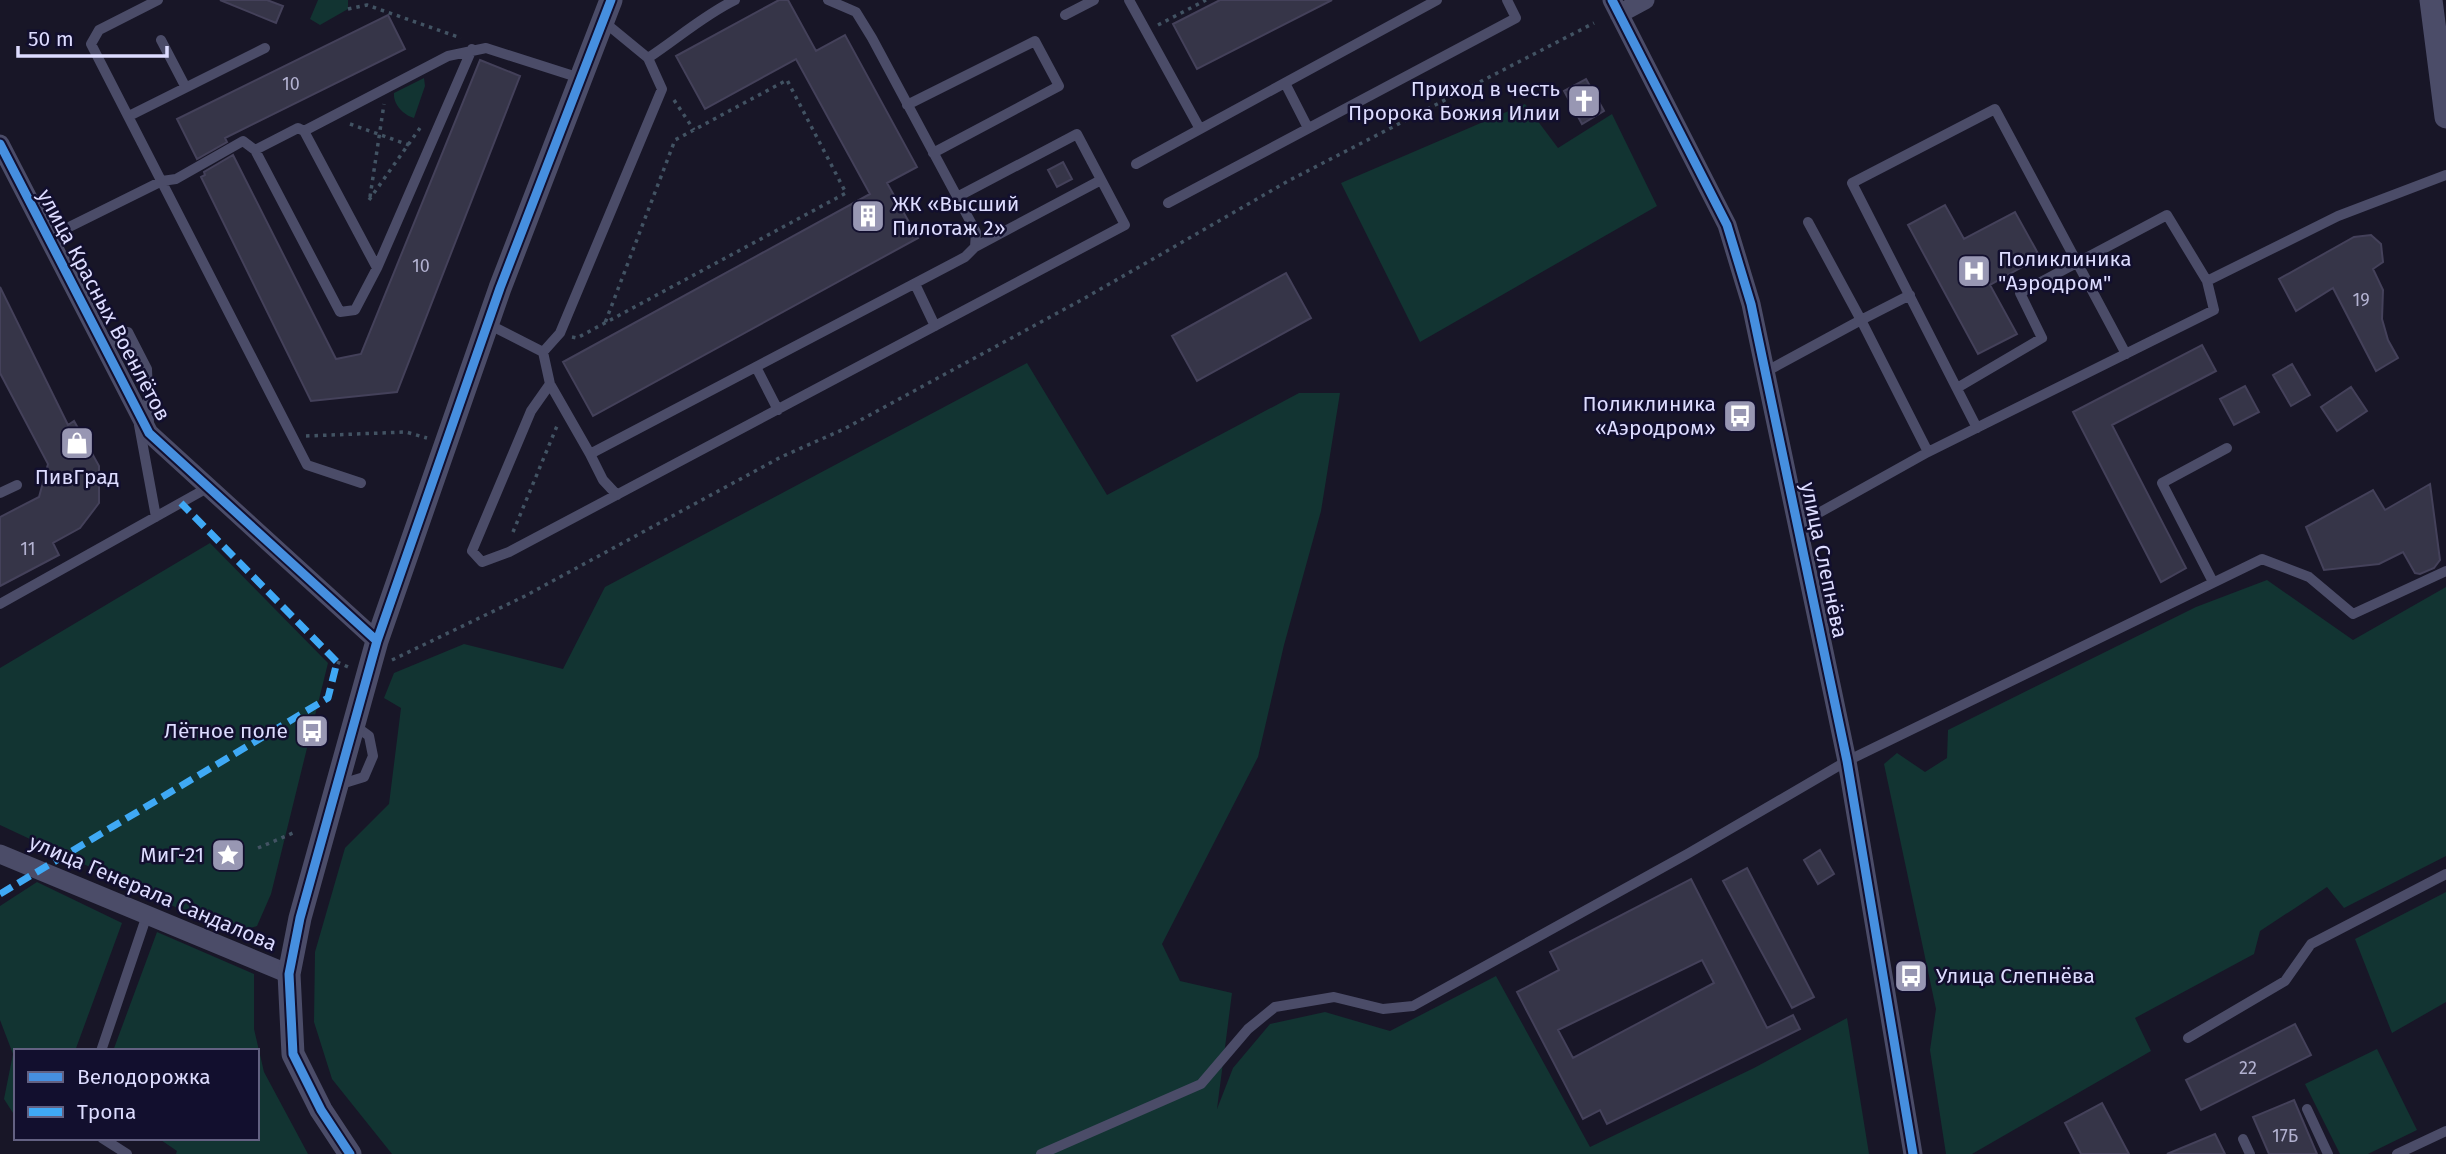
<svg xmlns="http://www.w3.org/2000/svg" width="2446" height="1154" font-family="'Fira Sans',sans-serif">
<rect width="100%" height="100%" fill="#181627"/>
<path fill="#123432" d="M 318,0 L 348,0 L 348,9 L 320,25 L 310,19 Z
M 424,78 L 425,86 L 414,118 C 403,115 393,104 394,93 Z
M 1525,104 L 1558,148 L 1612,114 L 1657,206 L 1420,342 L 1341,183 Z
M 1027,363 L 1107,495 L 1299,393 L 1340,393 L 1321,511 L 1284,645 L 1258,757 L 1162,944 L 1180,981 L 1232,993 L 1217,1109 L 1233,1068 L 1270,1024 L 1325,1012 L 1390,1031 L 1496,976 L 1590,1147 L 1754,1068 L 1847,1018 L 1869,1154 L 392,1154 L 332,1079 L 314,1022 L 315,952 L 345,848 L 389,804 L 401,708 L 384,698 L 394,673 L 464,644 L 563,669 L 605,587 Z
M 210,543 L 328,663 L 271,894 L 257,926 L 233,934 L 0,825 L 0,668 Z
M 2267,580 L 2353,640 L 2446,587 L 2446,856 L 2344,908 L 2327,887 L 2260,931 L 2254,954 L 2135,1018 L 2151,1051 L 1972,1154 L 1946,1154 L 1930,1050 L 1936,1009 L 1884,764 L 1897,753 L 1925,772 L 1947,758 L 1948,730 L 2196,607 Z
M 37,882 L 122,923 L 75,1051 L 16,1051 L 16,1110 L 13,1113 L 4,1099 L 13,1054 L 0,1020 L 0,906 Z
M 2446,892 L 2446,1002 L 2392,1033 L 2355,939 Z
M 157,932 L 254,974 L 254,1029 L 264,1072 L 308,1154 L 176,1154 L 177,1151 L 158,1138 L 257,1138 L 257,1051 L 113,1051 Z
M 2377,1049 L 2417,1130 L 2368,1154 L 2340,1154 L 2305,1084 Z"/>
<path fill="#363548" stroke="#44415a" stroke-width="2" fill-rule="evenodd" d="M 220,0 L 267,0 L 283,6 L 276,23 Z
M 779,0 L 788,0 L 816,51 L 845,35 L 917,167 L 887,183 L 918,238 L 593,416 L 563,362 L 870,194 L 796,59 L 705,109 L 676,56 Z
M 1220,0 L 1332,0 L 1197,69 L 1173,24 Z
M 388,15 L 405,49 L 225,138 L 227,142 L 197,159 L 177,119 Z
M 480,60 L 520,76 L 397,392 L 311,401 L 201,177 L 205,175 L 204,172 L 233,155 L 336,359 L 361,354 Z
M 1586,79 L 1604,111 L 1582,124 L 1564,91 Z
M 1063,162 L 1072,179 L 1057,187 L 1048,170 Z
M 1945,205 L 1964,239 L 2015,212 L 2040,257 L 1990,285 L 2017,334 L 1978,354 L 1908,225 Z
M 2371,235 L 2381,244 L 2383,262 L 2373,269 L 2383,290 L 2382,319 L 2388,340 L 2398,358 L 2376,371 L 2333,288 L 2296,311 L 2279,279 L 2354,237 Z
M 1286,273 L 1311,318 L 1197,381 L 1172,336 Z
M 0,287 L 68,425 L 74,421 L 99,466 L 99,503 L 80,528 L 53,543 L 59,555 L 0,586 L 0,517 L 39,497 L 48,464 L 0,373 Z
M 2202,345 L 2216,371 L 2112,425 L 2186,568 L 2161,582 L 2073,412 Z
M 2292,364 L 2310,395 L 2291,406 L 2273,375 Z
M 2245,386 L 2259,412 L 2234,425 L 2220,399 Z
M 2351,387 L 2367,411 L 2337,431 L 2321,407 Z
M 2430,484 L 2440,560 L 2434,568 L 2420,574 L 2415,573 L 2403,552 L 2379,564 L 2324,570 L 2306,527 L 2373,490 L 2385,510 Z
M 1820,850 L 1834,874 L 1818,884 L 1804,860 Z
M 1747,868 L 1814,997 L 1792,1008 L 1723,881 Z
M 1691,879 L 1767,1028 L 1793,1015 L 1800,1029 L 1607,1124 L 1600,1110 L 1583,1119 L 1517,992 L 1559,970 L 1550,952 ZM 1702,960 L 1714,983 L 1573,1058 L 1558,1030 Z
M 2295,1024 L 2311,1055 L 2201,1110 L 2186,1080 Z
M 2294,1100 L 2317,1154 L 2269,1154 L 2253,1117 Z
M 2102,1103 L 2129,1154 L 2081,1154 L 2065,1123 Z
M 2215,1134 L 2225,1154 L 2167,1154 Z"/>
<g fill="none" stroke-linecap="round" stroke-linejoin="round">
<path stroke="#425363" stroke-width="3.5" stroke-dasharray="3.5 5" stroke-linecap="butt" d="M 348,9 L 367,5 L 461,38
M 1158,25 L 1206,0
M 674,100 L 694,130
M 350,124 L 409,145
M 370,197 L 384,104
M 369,200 L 420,128
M 572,337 L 577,338 L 846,193 L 787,80 L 675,140 L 605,323
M 306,436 L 406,432 L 427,438
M 513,532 L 557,426
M 392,660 L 525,596 L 781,457 L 844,429 L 1085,298 L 1290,180 L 1594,23
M 337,662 L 348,667
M 258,848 L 293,833"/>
<path stroke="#4b4c68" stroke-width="10" d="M 158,0 L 99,30 L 91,44 L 307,465 L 361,483
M 1129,0 L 1200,129
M 1065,15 L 1094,0
M 161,40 L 185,86
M 472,49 L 377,268 L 304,131 L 448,56 L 486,48 L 580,78
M 648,58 C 677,39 704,15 735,0
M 1285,83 L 1308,128
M 907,105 L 1035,41 L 1059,86 L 933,153
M 129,116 L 265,48
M 304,131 L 298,128 L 255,150 L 340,312 L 355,310 L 377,268
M 1136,164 L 1437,0
M 1168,203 L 1516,18 L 1507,0
M 47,238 L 162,181 L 176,179 L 243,141 L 255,150
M 975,247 L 1101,180
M 915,284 L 935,326
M 488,324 L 543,352 L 560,333 L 662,89 L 648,58 L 603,21
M 104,346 L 128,332 L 147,369 L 149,425
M 543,352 L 550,384 L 590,454 L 965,257 L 975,247 L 976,232 L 872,38 L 856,12 L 828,0
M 756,367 L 778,410
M 1767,371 L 1861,320 L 1808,222
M 550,384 L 531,411 L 472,551 L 482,562 L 509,552 L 1125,225 L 1077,134 L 957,197
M 1957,388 L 2042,338 L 2020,293 L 2167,215 L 2207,281
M 139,425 L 156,517
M 1977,428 L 1852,183 L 1995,109 L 2126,354
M 1928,452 L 2214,310 L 2207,281 L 2338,216 L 2446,175
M 590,454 L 603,480 L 617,495
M 0,493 L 17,485
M 1799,524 L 1928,452 L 1861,320 L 1910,295
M 2213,582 L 2162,483 L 2227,448
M 0,604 L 209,487
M 338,785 L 364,777 L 373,756 L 369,736 L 354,725
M 2188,1038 L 2285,981 L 2311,944 L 2446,874
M 101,1051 L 147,915
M 2307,1109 L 2328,1154
M 102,1138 L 127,1154
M 2243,1139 L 2250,1154
M 1041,1154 L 1201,1084 L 1248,1029 L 1275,1007 L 1334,997 L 1383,1009 L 1413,1006 L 1689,853 L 1847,761 L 2262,559 L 2309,577 L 2353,614 L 2446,571
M 2397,1154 L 2446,1131"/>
<path stroke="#4b4c68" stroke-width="19" d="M 1612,0 L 1727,225 L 1751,304 L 1847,761 L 1913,1154
M 1619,14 L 1645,0
M 0,144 L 149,433 L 377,641
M 0,854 L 289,974"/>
<path stroke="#4b4c68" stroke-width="23" d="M 2431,0 L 2446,117
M 350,1154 L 321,1110 L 293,1054 L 289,974 L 300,918 L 377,641 L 500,288 L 611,0"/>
<path stroke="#3fa9f5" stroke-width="7" stroke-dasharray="14 7" stroke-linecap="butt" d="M 0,894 L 328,698 L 337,662 L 181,503"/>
<g stroke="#120f2e" stroke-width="13">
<path id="cycleway" d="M 1612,0 L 1727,225 L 1751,304 L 1847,761 L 1913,1154
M 0,144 L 149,433 L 377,641
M 350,1154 L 321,1110 L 293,1054 L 289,974 L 300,918 L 377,641 L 500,288 L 611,0"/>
</g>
<use href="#cycleway" stroke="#468fdf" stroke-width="9"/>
</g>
<defs>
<g id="church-square" transform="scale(1.75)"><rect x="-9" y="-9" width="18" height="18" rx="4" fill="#9897b3" stroke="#120f2e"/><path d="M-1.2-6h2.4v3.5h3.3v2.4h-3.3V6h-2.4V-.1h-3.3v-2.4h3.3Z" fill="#fff"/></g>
<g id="building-square" transform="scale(1.75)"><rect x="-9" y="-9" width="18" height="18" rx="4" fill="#9897b3" stroke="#120f2e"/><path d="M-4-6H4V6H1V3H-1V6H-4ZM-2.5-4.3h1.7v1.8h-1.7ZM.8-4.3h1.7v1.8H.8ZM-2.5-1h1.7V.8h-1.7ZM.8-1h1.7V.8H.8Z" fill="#fff"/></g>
<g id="hospital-square" transform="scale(1.75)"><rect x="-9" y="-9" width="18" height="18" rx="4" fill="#9897b3" stroke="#120f2e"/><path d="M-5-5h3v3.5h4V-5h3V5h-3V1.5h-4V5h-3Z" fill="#fff"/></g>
<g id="bus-square" transform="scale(1.75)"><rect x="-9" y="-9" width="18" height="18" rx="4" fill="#9897b3" stroke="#120f2e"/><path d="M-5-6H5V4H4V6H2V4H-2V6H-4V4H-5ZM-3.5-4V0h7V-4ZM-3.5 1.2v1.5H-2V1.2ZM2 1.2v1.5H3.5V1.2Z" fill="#fff"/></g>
<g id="shop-square" transform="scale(1.75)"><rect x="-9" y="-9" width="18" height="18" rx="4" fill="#9897b3" stroke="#120f2e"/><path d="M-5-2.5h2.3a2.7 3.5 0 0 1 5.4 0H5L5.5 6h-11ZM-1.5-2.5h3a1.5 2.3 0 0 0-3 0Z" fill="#fff"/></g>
<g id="sight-square" transform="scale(1.75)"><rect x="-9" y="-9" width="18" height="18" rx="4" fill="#9897b3" stroke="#120f2e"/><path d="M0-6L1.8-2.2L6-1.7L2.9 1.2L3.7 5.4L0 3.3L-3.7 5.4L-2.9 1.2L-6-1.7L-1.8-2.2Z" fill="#fff"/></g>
</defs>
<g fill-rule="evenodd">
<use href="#church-square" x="1584" y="101"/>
<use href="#building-square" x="868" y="216"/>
<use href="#hospital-square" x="1974" y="271"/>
<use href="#bus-square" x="1740" y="416"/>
<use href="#shop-square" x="77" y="443"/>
<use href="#bus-square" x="312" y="731"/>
<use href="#sight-square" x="228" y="855"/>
<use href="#bus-square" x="1911" y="976"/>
</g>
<g text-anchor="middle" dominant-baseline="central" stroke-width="5" stroke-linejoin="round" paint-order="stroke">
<g font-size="18" fill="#b3b2d1">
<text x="291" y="84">10</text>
<text x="421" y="266">10</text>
<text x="2361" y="300">19</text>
<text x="28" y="549">11</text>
<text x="2248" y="1068">22</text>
<text x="2285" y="1136">17Б</text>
</g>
<g font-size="21" fill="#dddcff" stroke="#120f2e" text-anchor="end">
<text x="1560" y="89">Приход в честь<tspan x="1560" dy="24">Пророка Божия Илии</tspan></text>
<text x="892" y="204" text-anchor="start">ЖК «Высший<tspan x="892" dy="24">Пилотаж 2»</tspan></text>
<text x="1998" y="259" text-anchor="start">Поликлиника<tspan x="1998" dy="24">"Аэродром"</tspan></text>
<text x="1716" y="404">Поликлиника<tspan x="1716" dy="24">«Аэродром»</tspan></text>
<text x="77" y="477" text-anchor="middle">ПивГрад</text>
<text x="288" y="731">Лётное поле</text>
<text x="204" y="855">МиГ-21</text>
<text x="1936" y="976" text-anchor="start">Улица Слепнёва</text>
</g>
<g font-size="21" fill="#dddcff" stroke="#120f2e">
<text transform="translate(104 305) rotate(62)">улица Красных Военлётов</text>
<text transform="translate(1824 560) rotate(78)">улица Слепнёва</text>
<text transform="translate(153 893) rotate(23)">улица Генерала Сандалова</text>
</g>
</g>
<rect x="14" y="1049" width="245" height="91" fill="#120f2e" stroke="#636182" stroke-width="2"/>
<rect x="28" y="1072" width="35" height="10" fill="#468fdf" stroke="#636182" stroke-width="2"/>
<text x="77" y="1084" font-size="21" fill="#dddcff">Велодорожка</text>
<rect x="28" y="1107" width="35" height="10" fill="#3fa9f5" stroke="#636182" stroke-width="2"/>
<text x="77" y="1119" font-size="21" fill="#dddcff">Тропа</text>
<path d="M18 46v10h149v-10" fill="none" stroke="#dddcff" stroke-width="3.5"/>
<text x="28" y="46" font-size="21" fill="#dddcff" stroke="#120f2e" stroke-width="5" paint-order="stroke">50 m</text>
</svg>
